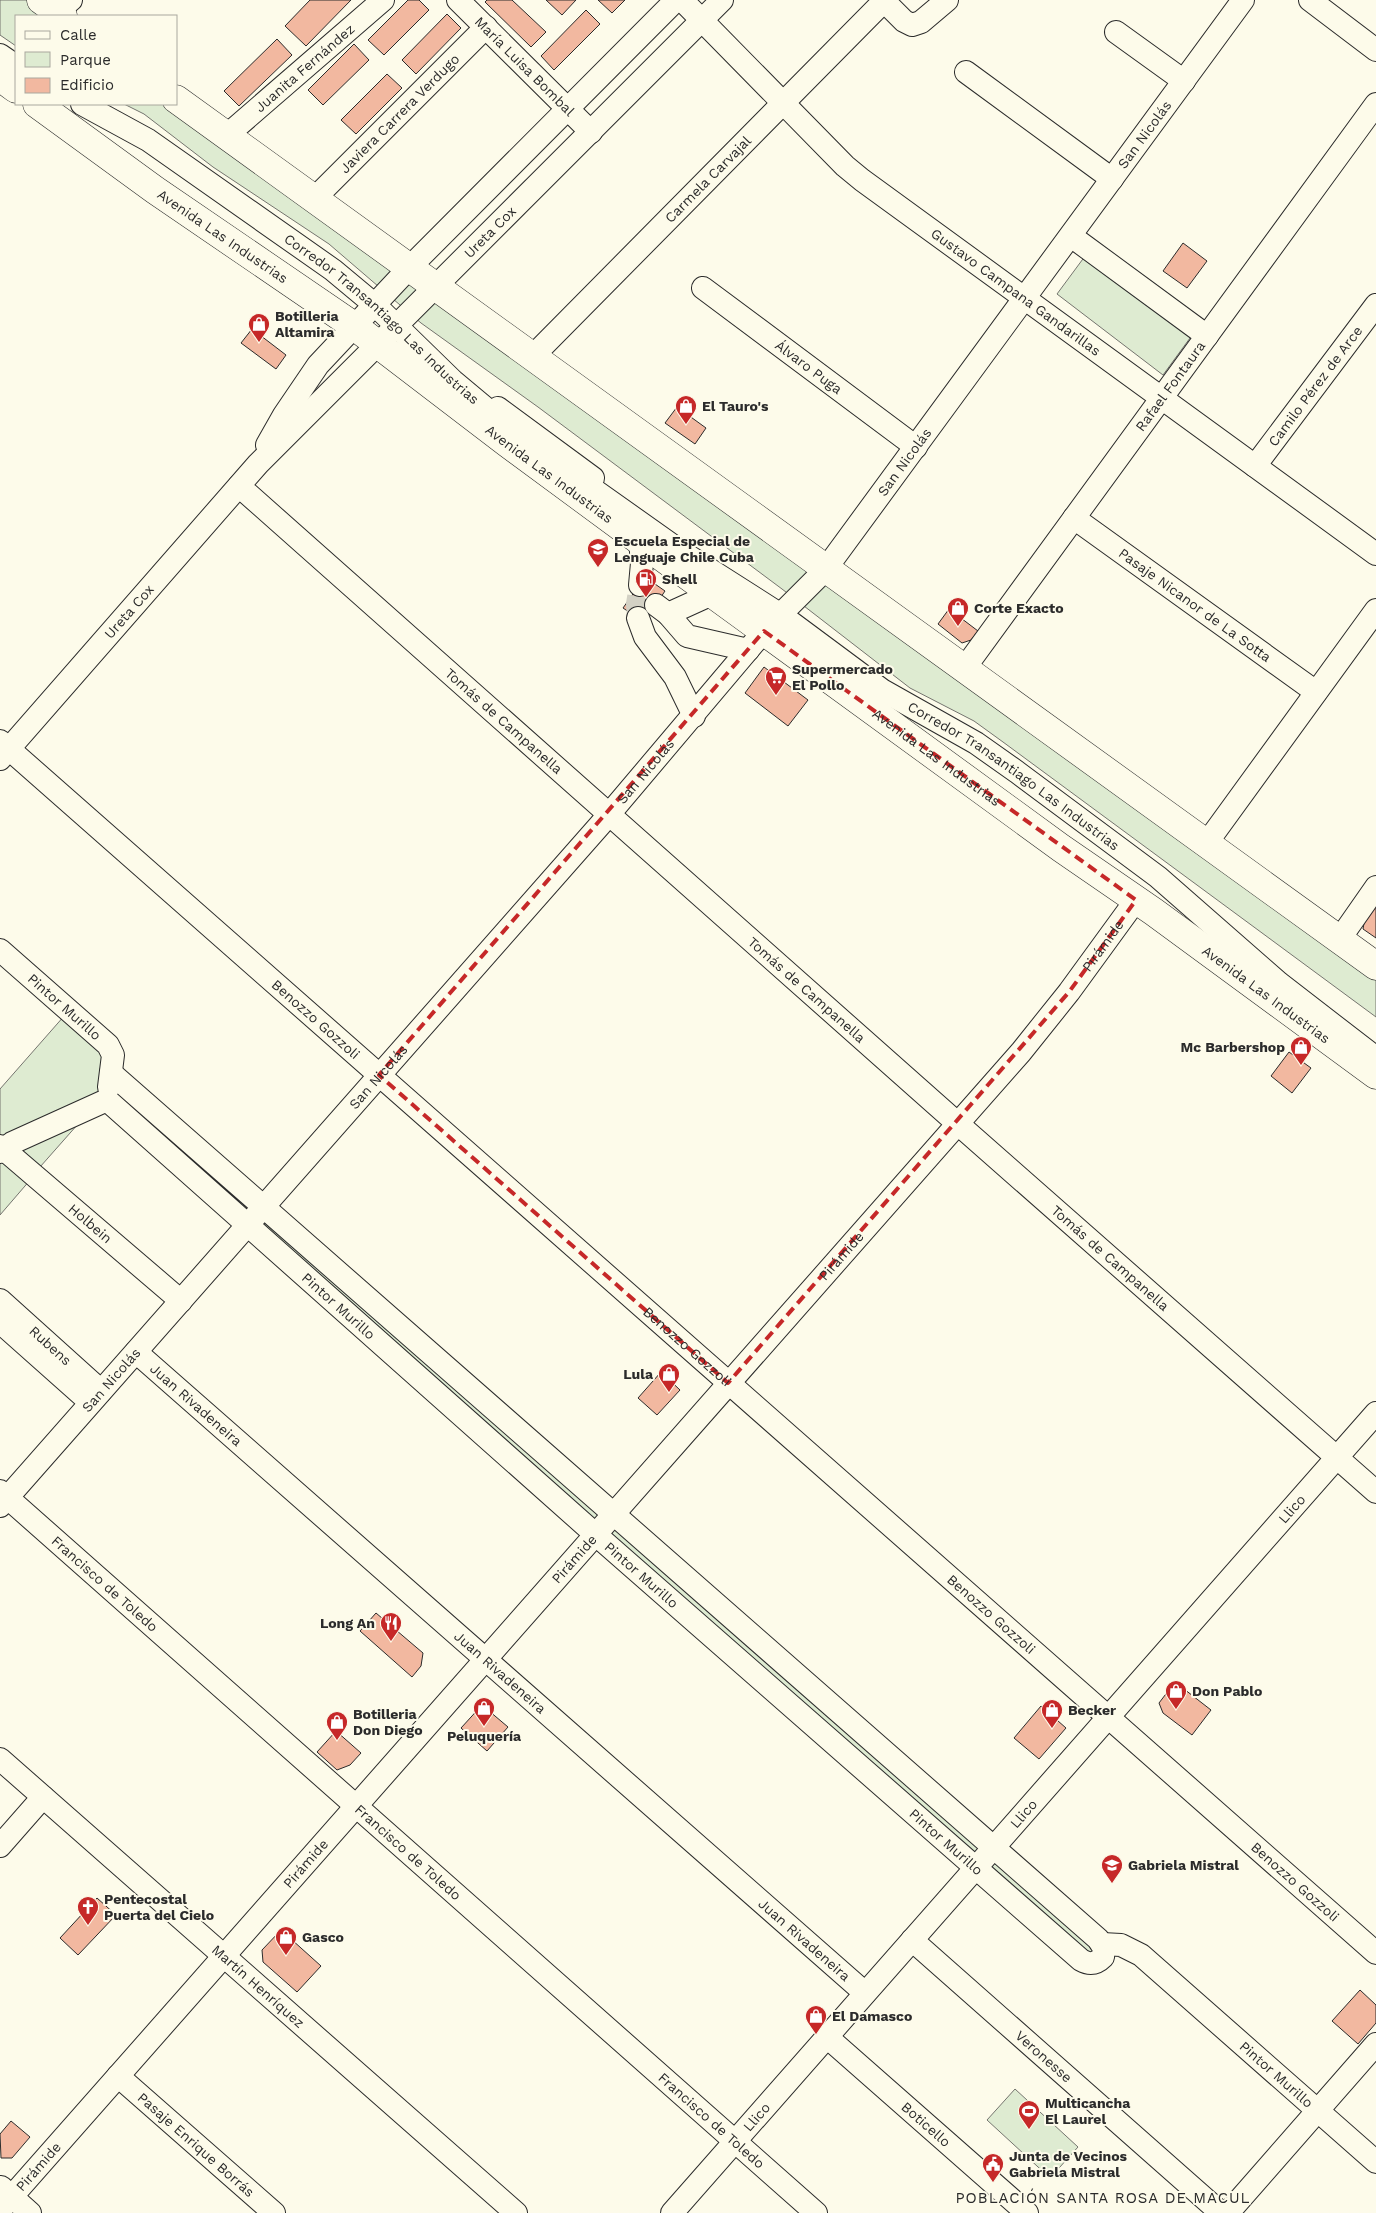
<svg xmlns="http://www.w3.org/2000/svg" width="1376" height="2213" font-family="'Work Sans',sans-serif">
<rect width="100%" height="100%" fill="#fdfbea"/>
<path fill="#deebd1" stroke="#74746e" d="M 0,0 L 28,0 L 51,16 L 16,16 L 16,46 L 0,35 Z
M 124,104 L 171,104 L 1376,977 L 1376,1017 L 1003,742 L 974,721 L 910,688 L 782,589 L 538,407 L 421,323 L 329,244 L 213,167 L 144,114 Z
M 1094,244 L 1201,323 L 1163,375 L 1057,294 Z
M 65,1015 L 106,1054 L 103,1099 L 0,1144 L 0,1089 Z
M 115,1090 L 1097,1951 L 1091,1957 L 112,1099 Z
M 86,1115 L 40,1167 L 16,1146 Z
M 6,1157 L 31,1179 L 0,1215 L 0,1164 Z
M 1015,2089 L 1078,2147 L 1050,2178 L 987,2120 Z"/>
<path fill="#f2b8a0" stroke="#2b2b2b" d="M 310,0 L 351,0 L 306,46 L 285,26 Z
M 408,0 L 419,0 L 429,10 L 384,55 L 368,40 Z
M 487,0 L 512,0 L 546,32 L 531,47 L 485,2 Z
M 546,0 L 576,0 L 562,15 Z
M 598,0 L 625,0 L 612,13 Z
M 586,10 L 600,24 L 554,70 L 541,56 Z
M 447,14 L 461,28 L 416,74 L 402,60 Z
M 277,39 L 292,55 L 239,106 L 224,91 Z
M 354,44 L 369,60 L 323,105 L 308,90 Z
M 387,74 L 402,88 L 356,134 L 341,120 Z
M 1183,243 L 1207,261 L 1187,288 L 1163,271 Z
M 252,329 L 286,355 L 276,369 L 241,343 Z
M 677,407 L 706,428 L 695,444 L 665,423 Z
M 645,577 L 665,591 L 644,622 L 623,608 Z
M 949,609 L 978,631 L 971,640 L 962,643 L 938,624 Z
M 764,667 L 808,700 L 788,726 L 745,693 Z
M 1376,905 L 1376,938 L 1363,929 L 1364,923 Z
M 1289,1052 L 1311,1068 L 1292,1093 L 1271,1076 Z
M 661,1372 L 680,1390 L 657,1415 L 638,1398 Z
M 376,1613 L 423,1653 L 421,1666 L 412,1677 L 360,1631 Z
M 1175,1682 L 1211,1710 L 1192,1735 L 1163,1713 L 1159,1703 Z
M 482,1705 L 508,1727 L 487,1751 L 461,1728 Z
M 1041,1706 L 1066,1728 L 1039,1759 L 1014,1738 Z
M 336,1731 L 361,1753 L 350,1765 L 337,1770 L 317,1752 Z
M 97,1898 L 116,1915 L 78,1955 L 60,1938 Z
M 281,1930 L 321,1966 L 297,1992 L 263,1962 L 262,1950 Z
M 1360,1990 L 1376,2005 L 1376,2023 L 1358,2044 L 1332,2021 Z
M 11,2121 L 30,2137 L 12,2158 L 1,2158 L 0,2134 Z"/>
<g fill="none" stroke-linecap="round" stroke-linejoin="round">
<path stroke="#d3d1c4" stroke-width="22" stroke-dasharray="22 11" stroke-linecap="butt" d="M 638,618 L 637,604 L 640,585"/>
<g stroke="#2b2b2b" stroke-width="24">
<g id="minor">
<path id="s1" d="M 458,0 L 591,132"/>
<path id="s2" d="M 682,0 L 845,166 L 862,180 L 1376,554"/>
<path d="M 883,0 L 904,21 L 912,25 L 921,22 L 947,0"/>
<path d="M 1310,0 L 1376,50"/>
<path d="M 57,12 L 71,0"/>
<path d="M 1116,32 L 1184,81"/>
<path d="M 0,55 L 16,66"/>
<path d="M 966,72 L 1112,179"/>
<path id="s3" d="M 82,104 L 148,140 L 333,270 L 375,305 L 453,381 L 507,426"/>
<path id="s4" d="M 226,136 L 383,0"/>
<path id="s5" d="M 314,199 L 486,27"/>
<path d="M 1071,236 L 1207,336"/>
<path id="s6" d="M 703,288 L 916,447"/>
<path id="s7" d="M 532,357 L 884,1"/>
<path d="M 498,408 L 593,478"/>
<path d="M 267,445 L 284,415 L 318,365 L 410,267 L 676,0"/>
<path id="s8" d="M 1255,466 L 1376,305"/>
<path id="s9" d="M 573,475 L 676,548 L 781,615 L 882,690 L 976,743 L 1017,772 L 1158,877 L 1279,983 L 1376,1058"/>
<path id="s10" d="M 239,486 L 957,1123 L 1376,1492"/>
<path id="s11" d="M 1074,518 L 1316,692"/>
<path d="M 640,541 L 642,563 L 640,585"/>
<path d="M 656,605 L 668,614 L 687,636 L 748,650"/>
<path d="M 668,614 L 712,594"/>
<path d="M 638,618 L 645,637 L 675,677 L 694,716"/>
<path id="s12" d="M 964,669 L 1376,104"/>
<path id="s13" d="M 0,741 L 1376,1953"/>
<path id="s14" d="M 0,759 L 258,464 L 722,0"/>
<path d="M 1206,844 L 1376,610"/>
<path d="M 1339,940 L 1376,887"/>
<path id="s15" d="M 0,950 L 108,1045 L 113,1055 L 109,1087"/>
<path id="s16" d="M 107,1100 L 595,1534 L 1081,1960 C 1090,1965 1096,1964 1103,1957 L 1104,1948 L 1098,1939 L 111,1073"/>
<path id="s17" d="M 0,1146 L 181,1301"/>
<path d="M 0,1152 L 12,1143 L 107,1100"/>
<path id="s18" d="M 0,1300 L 101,1391"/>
<path d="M 0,1322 L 90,1402"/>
<path id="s19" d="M 136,1352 L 865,1993"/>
<path id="s20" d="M 0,1491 L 816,2213"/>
<path id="s21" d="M 0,1506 L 600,825 L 764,631 L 825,570 L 1243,0"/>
<path id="s22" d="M 0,1759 L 516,2213"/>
<path d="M 0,1846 L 43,1797"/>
<path id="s23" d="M 912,1940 L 1221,2213"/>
<path id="s24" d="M 1102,1944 L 1121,1945 L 1141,1955 L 1376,2162"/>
<path id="s25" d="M 827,2037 L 1027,2213"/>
<path id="s26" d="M 118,2076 L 274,2213"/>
<path d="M 1,2187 L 30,2213"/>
<path id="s27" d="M 0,2210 L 1021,1052 L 1069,992 L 1136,900"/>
<path id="s28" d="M 672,2213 L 1376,1413"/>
<path d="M 1228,2213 L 1376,2044"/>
</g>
</g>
<g stroke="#2b2b2b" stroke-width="29">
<g id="major">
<path d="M 41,0 L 63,16"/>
<path d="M 0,77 L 16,89"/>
<path d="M 176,99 L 1376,966"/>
<path id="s29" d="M 37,104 L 155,190 L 354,326 L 507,443 L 640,541 L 1061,848 L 1154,912 L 1376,1075"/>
</g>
</g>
<use href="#minor" stroke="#fdfbea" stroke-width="22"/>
<use href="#major" stroke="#fdfbea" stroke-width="28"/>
</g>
<path fill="none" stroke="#c62828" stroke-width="4" stroke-dasharray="10 6" stroke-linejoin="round" d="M 764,631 L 1136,900 L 1069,992 L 728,1383 L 379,1075 Z"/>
<defs>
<g id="shop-pin" transform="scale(1.125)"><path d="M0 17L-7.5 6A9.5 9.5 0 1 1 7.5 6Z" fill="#c62828" stroke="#fdfbea"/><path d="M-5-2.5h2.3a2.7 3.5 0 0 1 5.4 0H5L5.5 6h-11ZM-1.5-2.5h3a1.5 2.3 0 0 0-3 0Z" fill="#fff"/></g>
<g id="school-pin" transform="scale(1.125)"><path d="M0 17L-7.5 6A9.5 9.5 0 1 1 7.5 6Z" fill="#c62828" stroke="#fdfbea"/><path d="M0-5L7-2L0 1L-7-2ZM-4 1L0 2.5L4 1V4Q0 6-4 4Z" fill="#fff"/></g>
<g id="fuel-pin" transform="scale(1.125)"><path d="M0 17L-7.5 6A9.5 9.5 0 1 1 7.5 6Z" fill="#c62828" stroke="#fdfbea"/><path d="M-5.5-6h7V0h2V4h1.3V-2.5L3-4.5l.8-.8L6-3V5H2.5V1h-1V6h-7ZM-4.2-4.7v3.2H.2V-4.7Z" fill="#fff"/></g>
<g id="supermarket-pin" transform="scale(1.125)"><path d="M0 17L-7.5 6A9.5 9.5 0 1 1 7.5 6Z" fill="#c62828" stroke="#fdfbea"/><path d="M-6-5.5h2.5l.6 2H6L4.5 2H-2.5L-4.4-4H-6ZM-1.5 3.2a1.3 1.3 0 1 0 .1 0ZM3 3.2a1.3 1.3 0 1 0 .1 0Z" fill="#fff"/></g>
<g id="restaurant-pin" transform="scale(1.125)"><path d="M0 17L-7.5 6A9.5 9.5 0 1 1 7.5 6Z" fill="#c62828" stroke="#fdfbea"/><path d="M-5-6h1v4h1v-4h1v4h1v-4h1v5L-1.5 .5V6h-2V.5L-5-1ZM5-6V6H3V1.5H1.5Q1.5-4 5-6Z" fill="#fff"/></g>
<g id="church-pin" transform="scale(1.125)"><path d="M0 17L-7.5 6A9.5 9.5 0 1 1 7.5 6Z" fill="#c62828" stroke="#fdfbea"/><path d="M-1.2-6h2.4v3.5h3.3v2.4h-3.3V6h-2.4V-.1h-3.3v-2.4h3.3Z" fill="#fff"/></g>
<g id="stadium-pin" transform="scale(1.125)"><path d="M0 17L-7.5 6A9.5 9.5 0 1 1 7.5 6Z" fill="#c62828" stroke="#fdfbea"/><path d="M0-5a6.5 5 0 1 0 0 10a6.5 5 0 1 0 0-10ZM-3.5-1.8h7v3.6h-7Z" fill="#fff"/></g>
<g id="civic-pin" transform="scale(1.125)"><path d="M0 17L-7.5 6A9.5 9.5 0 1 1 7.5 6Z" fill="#c62828" stroke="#fdfbea"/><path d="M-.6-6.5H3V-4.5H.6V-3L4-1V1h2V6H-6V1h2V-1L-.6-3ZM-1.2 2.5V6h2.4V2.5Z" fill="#fff"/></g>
</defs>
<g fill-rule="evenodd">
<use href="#shop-pin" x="259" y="324"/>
<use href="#shop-pin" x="686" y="406"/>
<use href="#school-pin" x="598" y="549"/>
<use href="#fuel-pin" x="646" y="579"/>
<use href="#shop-pin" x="958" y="608"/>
<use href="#supermarket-pin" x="776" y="677"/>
<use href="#shop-pin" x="1301" y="1047"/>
<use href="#shop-pin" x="669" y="1374"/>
<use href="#restaurant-pin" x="391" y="1623"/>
<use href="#shop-pin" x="1176" y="1691"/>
<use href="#shop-pin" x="484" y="1708"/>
<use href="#shop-pin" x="1052" y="1710"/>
<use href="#shop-pin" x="337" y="1722"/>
<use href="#school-pin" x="1112" y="1865"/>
<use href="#church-pin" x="88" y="1907"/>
<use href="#shop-pin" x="286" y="1937"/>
<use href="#shop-pin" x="816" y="2016"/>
<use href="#stadium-pin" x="1029" y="2111"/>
<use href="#civic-pin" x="993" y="2164"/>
</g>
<g text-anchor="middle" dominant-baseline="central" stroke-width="4" stroke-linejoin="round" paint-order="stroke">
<g font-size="14" fill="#2b2b2b" stroke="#fdfbea">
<text stroke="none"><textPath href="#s1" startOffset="94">María Luisa Bombal</textPath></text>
<text stroke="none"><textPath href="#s4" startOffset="104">Juanita Fernández</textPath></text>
<text stroke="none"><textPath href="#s5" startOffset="121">Javiera Carrera Verdugo</textPath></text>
<text stroke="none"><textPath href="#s21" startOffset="1788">San Nicolás</textPath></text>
<text stroke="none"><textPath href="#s7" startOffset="250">Carmela Carvajal</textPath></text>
<text stroke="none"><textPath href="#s14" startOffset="720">Ureta Cox</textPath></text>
<text stroke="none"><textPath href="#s29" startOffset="228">Avenida Las Industrias</textPath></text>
<text stroke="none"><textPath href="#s2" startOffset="445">Gustavo Campana Gandarillas</textPath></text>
<text stroke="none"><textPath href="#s3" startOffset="370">Corredor Transantiago Las Industrias</textPath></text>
<text stroke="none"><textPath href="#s6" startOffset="132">Álvaro Puga</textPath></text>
<text stroke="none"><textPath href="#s12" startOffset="350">Rafael Fontaura</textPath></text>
<text stroke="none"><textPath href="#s8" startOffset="100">Camilo Pérez de Arce</textPath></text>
<text stroke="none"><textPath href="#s21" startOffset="1382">San Nicolás</textPath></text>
<text stroke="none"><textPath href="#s29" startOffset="632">Avenida Las Industrias</textPath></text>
<text stroke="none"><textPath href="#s11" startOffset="149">Pasaje Nicanor de La Sotta</textPath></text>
<text stroke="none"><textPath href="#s14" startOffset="196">Ureta Cox</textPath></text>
<text stroke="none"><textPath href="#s10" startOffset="354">Tomás de Campanella</textPath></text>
<text stroke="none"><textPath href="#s29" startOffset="1112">Avenida Las Industrias</textPath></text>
<text stroke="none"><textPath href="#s21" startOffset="978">San Nicolás</textPath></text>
<text stroke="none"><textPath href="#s9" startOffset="534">Corredor Transantiago Las Industrias</textPath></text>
<text stroke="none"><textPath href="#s27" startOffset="1678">Pirámide</textPath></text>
<text stroke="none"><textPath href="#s10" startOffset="759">Tomás de Campanella</textPath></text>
<text stroke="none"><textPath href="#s29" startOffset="1518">Avenida Las Industrias</textPath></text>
<text stroke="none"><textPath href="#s15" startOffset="86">Pintor Murillo</textPath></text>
<text stroke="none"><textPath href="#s13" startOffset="421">Benozzo Gozzoli</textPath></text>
<text stroke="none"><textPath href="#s21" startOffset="572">San Nicolás</textPath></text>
<text stroke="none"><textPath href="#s17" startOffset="119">Holbein</textPath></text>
<text stroke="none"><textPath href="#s27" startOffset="1272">Pirámide</textPath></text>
<text stroke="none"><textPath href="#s10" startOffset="1164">Tomás de Campanella</textPath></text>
<text stroke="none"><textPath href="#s16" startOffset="310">Pintor Murillo</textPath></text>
<text stroke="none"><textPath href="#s18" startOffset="68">Rubens</textPath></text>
<text stroke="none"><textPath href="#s13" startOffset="916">Benozzo Gozzoli</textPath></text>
<text stroke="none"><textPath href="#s21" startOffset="168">San Nicolás</textPath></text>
<text stroke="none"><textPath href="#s19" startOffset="80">Juan Rivadeneira</textPath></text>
<text stroke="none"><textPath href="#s28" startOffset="938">Llico</textPath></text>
<text stroke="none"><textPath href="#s27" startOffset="868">Pirámide</textPath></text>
<text stroke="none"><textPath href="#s16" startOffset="715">Pintor Murillo</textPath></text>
<text stroke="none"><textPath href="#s20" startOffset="140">Francisco de Toledo</textPath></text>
<text stroke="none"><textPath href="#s13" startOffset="1321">Benozzo Gozzoli</textPath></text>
<text stroke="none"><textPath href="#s19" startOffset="485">Juan Rivadeneira</textPath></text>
<text stroke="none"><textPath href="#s28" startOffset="532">Llico</textPath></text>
<text stroke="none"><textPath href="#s16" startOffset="1120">Pintor Murillo</textPath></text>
<text stroke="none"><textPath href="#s20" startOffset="545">Francisco de Toledo</textPath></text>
<text stroke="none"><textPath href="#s27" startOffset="462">Pirámide</textPath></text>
<text stroke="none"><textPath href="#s13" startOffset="1726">Benozzo Gozzoli</textPath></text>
<text stroke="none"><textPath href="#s19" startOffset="890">Juan Rivadeneira</textPath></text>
<text stroke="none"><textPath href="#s22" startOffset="344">Martín Henríquez</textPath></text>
<text stroke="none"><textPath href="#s23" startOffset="176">Veronesse</textPath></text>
<text stroke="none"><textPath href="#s24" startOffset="222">Pintor Murillo</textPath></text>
<text stroke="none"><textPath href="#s28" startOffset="128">Llico</textPath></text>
<text stroke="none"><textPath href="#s20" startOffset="950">Francisco de Toledo</textPath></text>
<text stroke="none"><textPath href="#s25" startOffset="132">Boticello</textPath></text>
<text stroke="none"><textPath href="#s26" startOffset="104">Pasaje Enrique Borrás</textPath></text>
<text stroke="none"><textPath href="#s27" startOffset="58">Pirámide</textPath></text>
</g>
<g font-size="14" font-weight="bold" fill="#2b2b2b" stroke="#fdfbea" text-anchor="start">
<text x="275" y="316">Botilleria<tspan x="275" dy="16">Altamira</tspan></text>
<text x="702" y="406">El Tauro's</text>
<text x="614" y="541">Escuela Especial de<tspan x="614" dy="16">Lenguaje Chile Cuba</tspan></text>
<text x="662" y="579">Shell</text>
<text x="974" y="608">Corte Exacto</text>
<text x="792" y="669">Supermercado<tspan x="792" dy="16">El Pollo</tspan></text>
<text x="1285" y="1047" text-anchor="end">Mc Barbershop</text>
<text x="653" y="1374" text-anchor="end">Lula</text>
<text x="375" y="1623" text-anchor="end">Long An</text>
<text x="1192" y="1691">Don Pablo</text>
<text x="1068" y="1710">Becker</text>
<text x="353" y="1714">Botilleria<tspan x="353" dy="16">Don Diego</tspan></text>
<text x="484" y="1736" text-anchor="middle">Peluquería</text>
<text x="1128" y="1865">Gabriela Mistral</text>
<text x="104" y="1899">Pentecostal<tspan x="104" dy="16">Puerta del Cielo</tspan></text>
<text x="302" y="1937">Gasco</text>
<text x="832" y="2016">El Damasco</text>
<text x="1045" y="2103">Multicancha<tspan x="1045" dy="16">El Laurel</tspan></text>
<text x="1009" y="2156">Junta de Vecinos<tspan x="1009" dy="16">Gabriela Mistral</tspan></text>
</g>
<g font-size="15" letter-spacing="1" fill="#2b2b2b" stroke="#fdfbea">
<text x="1103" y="2198">POBLACIÓN SANTA ROSA DE MACUL</text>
</g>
</g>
<rect x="15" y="15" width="162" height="90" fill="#fdfbea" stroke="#a9a89e"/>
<rect x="25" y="31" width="25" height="8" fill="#fdfbea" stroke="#a9a89e"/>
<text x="60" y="40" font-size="15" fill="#2b2b2b">Calle</text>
<rect x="25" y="52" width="25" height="15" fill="#deebd1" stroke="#a9a89e"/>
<text x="60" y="65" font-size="15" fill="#2b2b2b">Parque</text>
<rect x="25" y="78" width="25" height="15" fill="#f2b8a0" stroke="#a9a89e"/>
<text x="60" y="90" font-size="15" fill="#2b2b2b">Edificio</text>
</svg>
